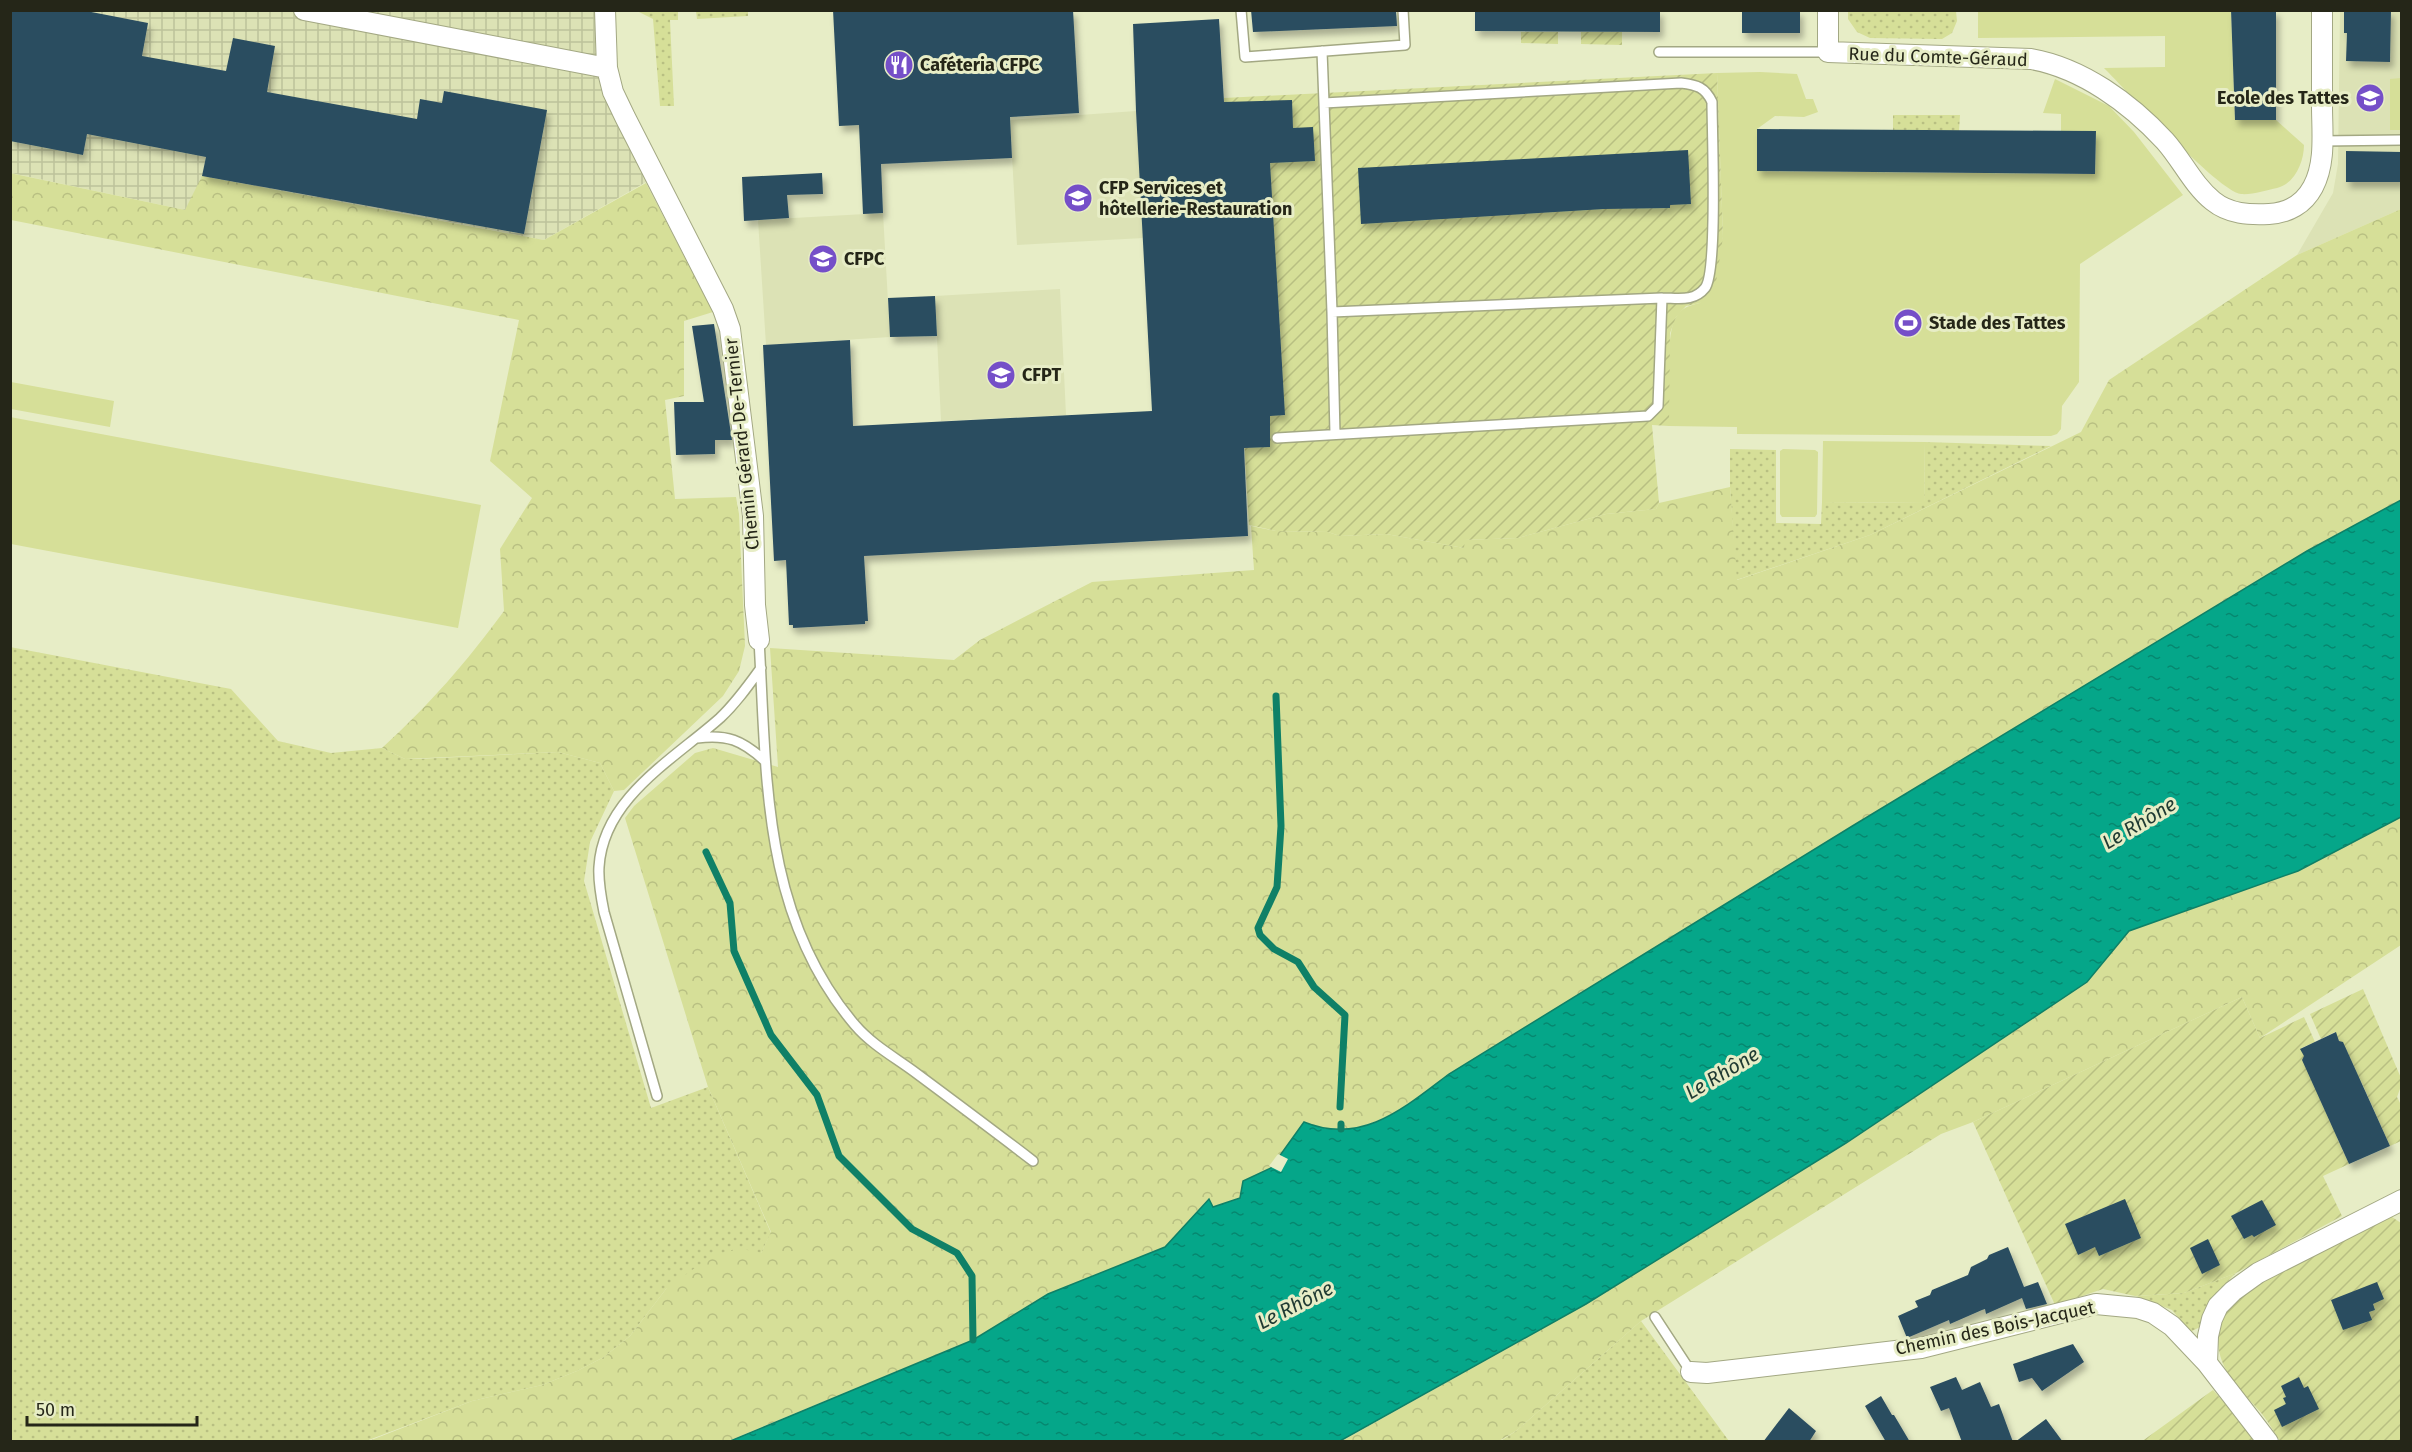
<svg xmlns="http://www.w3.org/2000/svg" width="2412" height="1452" font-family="'Fira Sans',sans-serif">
<defs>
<pattern id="industrial-grid" width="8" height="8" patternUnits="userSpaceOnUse" patternTransform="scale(1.5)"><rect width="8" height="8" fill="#dce2b5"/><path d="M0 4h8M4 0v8" fill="none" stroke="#bdc29b"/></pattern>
<pattern id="grass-dots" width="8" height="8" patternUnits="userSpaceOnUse" patternTransform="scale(1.5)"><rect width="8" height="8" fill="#d6df98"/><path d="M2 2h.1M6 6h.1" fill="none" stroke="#b8bf82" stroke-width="1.8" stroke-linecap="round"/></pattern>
<pattern id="forest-crowns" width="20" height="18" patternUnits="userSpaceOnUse" patternTransform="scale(1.5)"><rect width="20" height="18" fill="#d6df98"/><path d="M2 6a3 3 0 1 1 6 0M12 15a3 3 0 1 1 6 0" fill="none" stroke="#b8bf82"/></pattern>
<pattern id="garden-furrows" width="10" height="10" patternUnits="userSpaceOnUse" patternTransform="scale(1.5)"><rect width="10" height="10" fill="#d6df98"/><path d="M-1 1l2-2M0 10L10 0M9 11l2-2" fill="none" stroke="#b8bf82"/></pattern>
<pattern id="water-ripples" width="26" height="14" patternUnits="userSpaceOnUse" patternTransform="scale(1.5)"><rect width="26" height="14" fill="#05a689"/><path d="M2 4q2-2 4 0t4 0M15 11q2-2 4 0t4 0" fill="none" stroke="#06876f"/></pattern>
<filter id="shadow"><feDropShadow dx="3.5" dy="6" stdDeviation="3" flood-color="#0004"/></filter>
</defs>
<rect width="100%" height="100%" fill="#e7edc6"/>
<path fill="#dce2b5" d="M 2340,11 L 2401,11 L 2401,209 L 2297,255 L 2333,193 L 2338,164 Z
M 1136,111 L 1143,238 L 1017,245 L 1010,120 Z
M 883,213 L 890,337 L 766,345 L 758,220 Z
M 1060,289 L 1066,415 L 941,421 L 935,296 Z"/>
<path fill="url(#industrial-grid)" d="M 605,10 L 607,68 L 655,177 L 544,240 L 371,207 L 185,210 L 11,173 L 11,11 Z"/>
<path fill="url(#grass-dots)" d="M 637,11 L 678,11 L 678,20 L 670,20 L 674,106 L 660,106 L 653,19 Z
M 696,11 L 748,11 L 748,16 L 697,19 Z
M 1848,11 L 1956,11 L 1957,21 L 1952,33 L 1942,39 L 1870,38 L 1857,32 L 1848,19 Z
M 1893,115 L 1960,115 L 1959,131 L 1893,130 Z
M 1925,442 L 2051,446 L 1870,535 L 1736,580 L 1730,487 L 1730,449 L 1776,450 L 1776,523 L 1821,524 L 1822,502 L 1924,503 Z
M 10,647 L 231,689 L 278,741 L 331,753 L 382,748 L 405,759 L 417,759 L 558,752 L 600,763 L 614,791 L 590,842 L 584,881 L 651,1108 L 708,1087 L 771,1233 L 761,1253 L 666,1289 L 630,1336 L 604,1357 L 577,1371 L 542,1385 L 472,1401 L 366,1441 L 11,1441 Z
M 2236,1273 L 2212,1297 L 2200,1327 L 2190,1332 L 2172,1310 L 2136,1296 L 2184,1293 Z
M 1641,1321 L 1729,1441 L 1499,1442 L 1516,1431 Z"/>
<path fill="url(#forest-crowns)" d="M 10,173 L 185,210 L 202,176 L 544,240 L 646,183 L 713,312 L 684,321 L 684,396 L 665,400 L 675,499 L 736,497 L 739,514 L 745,646 L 739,671 L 723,696 L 624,790 L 614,791 L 600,763 L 558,752 L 405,759 L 382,748 C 430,704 465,664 504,611 L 500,549 L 532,498 L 490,461 L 519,320 L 11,220 Z
M 2401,209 L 2401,500 L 2307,551 L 1854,825 L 1449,1074 C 1405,1107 1362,1145 1304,1122 L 1271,1168 L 1243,1181 L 1241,1198 L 1213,1207 L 1208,1199 L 1165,1247 L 1048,1294 L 973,1340 L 728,1441 L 366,1442 L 472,1401 L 542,1385 L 577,1371 L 604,1357 L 630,1336 L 666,1289 L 692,1270 L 716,1255 L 738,1248 L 761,1253 L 771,1232 L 708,1087 L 625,818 L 634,806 L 695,753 L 713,748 L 778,767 L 770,648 L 954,660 L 980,640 L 1092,582 L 1254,570 L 1251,526 L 1276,531 L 1328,532 L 1340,536 L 1386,534 L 1464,548 L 1464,540 L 1518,538 L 1606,514 L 1656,509 L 1659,503 L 1730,487 L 1737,580 L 1870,535 L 2081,432 L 2109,380 L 2297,255 Z
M 2401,817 L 2401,945 L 2260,1038 L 2242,997 L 1973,1122 L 1941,1134 L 1641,1321 L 1516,1431 L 1499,1441 L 1340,1442 L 1586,1304 L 1847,1143 L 2087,982 L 2129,931 L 2298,871 Z"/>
<path fill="#d6df98" d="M 1978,11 L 2231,11 L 2235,120 L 2276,120 L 2304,145 C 2304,161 2295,184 2277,188 C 2267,190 2252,195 2241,194 C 2219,192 2125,89 2104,68 L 2165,67 L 2165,36 L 1978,38 Z
M 1760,72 L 1797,74 L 1806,99 L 1813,99 L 1818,112 L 1804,117 L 1775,116 L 1757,129 L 1757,171 L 2095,174 L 2096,132 L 2061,131 L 2061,114 L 2043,113 L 2055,79 L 2109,106 L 2134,132 L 2183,195 L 2080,264 L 2079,382 L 2062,406 L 2061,429 L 2057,434 L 2051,436 L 1737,434 L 1737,427 L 1669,426 C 1669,401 1665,335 1676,317 C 1682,307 1691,305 1700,303 L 1723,237 L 1717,73 Z
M 2401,78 L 2401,130 L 2390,130 L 2390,79 Z
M 11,382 L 114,401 L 110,427 L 11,409 Z
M 10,417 L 481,505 L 458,628 L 11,544 Z
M 1823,441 L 1925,442 L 1924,503 L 1822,502 Z
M 1783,449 L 1815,450 L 1818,452 L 1817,514 L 1815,517 L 1782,517 L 1780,514 L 1780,451 Z"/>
<path fill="url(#garden-furrows)" d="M 1521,32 L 1558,32 L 1558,44 L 1521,43 Z
M 1581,32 L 1622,32 L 1622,45 L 1581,44 Z
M 1717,73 L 1723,237 L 1715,289 L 1700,303 L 1686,306 L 1676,317 L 1670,333 L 1669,426 L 1652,425 L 1659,503 L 1656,509 L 1606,514 L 1518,538 L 1465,540 L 1464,548 L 1386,534 L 1340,536 L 1328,532 L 1276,531 L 1249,525 L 1224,98 Z
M 2363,989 L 2401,1078 L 2401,1086 L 2397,1097 L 2401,1105 L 2401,1141 L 2390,1146 L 2361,1081 L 2356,1079 L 2355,1069 L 2343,1043 L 2339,1041 L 2335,1032 L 2321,1039 L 2310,1014 Z
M 2242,997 L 2260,1038 L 2304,1017 L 2315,1042 L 2301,1048 L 2321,1095 L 2320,1099 L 2332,1126 L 2339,1133 L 2337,1138 L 2349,1164 L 2323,1176 L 2342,1216 L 2236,1273 L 2184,1293 L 2135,1296 L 2103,1289 L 2055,1305 L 1973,1122 Z
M 2389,1215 L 2401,1223 L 2401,1441 L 2280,1441 C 2274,1432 2269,1423 2262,1414 C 2247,1396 2226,1378 2220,1355 C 2216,1341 2220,1322 2227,1310 C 2245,1280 2353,1233 2389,1215 Z
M 2213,1390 L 2244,1425 L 2255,1441 L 2141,1442 Z"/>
<path fill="url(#water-ripples)" stroke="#0f8067" stroke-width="1.5" d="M 2401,500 L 2401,817 L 2298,871 L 2129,931 L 2087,982 L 1846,1143 L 1586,1304 L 1340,1441 L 728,1442 L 973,1340 L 1048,1294 L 1165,1247 L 1209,1199 L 1213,1207 L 1240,1198 L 1243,1181 L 1271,1168 L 1304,1122 C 1362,1146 1405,1107 1449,1074 L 1854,825 L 2307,551 Z"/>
<path fill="#e7edc6" d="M 1278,1154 L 1288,1159 L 1281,1172 L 1269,1166 Z"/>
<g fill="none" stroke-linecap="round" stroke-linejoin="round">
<path stroke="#0f8067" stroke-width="7" d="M 1276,696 L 1281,826 L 1277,887 L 1258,928 L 1260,935 L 1274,949 L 1298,962 L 1314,987 L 1345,1015 L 1340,1107
M 706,852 L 730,903 L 734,951 L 771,1035 L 817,1095 L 839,1156 L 912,1229 L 957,1253 L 972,1276 L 973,1340
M 1341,1124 L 1341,1129"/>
</g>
<path fill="#2b4d60" filter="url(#shadow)" d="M 10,10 L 81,10 L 148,23 L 142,56 L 226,71 L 233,38 L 275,46 L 267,92 L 417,119 L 420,99 L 442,103 L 444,91 L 547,110 L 524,234 L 202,176 L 206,157 L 87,134 L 83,155 L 10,141 Z
M 833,10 L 1073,10 L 1079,113 L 1010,117 L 1012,158 L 881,164 L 883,213 L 863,214 L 859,125 L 839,126 Z
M 1251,10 L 1396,10 L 1397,26 L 1253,32 Z
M 1475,10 L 1660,10 L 1660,32 L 1475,31 Z
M 1742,10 L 1800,10 L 1800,33 L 1742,33 Z
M 2231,10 L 2276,10 L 2276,120 L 2235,120 Z
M 2344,10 L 2391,10 L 2390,62 L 2346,61 L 2347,33 L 2344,33 Z
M 1219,19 L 1224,102 L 1292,100 L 1293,128 L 1313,127 L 1315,161 L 1270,163 L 1285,415 L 1270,416 L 1270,447 L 1244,448 L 1248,536 L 864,556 L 868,621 L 865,621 L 865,624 L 793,628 L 793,625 L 789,625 L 786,560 L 774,561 L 763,345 L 850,340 L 853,426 L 1152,411 L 1136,111 L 1133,24 Z
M 1757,129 L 2096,131 L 2095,174 L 1757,171 Z
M 1688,150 L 1691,204 L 1670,205 L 1670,208 L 1604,209 L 1361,224 L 1358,168 Z
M 2346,151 L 2402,152 L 2402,182 L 2346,182 Z
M 822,173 L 823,194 L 787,195 L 789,218 L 744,221 L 742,177 Z
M 935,296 L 937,336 L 890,337 L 888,298 Z
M 714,324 L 732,440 L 715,440 L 715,454 L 676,455 L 674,402 L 704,402 L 692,326 Z
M 2336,1032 L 2339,1041 L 2343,1042 L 2390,1146 L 2349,1164 L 2302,1060 L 2304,1056 L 2300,1049 Z
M 2125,1199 L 2141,1238 L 2099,1256 L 2095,1247 L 2078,1255 L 2065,1224 Z
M 2262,1200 L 2276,1225 L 2254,1237 L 2252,1235 L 2244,1239 L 2231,1216 Z
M 2208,1239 L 2220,1265 L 2202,1274 L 2190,1248 Z
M 2008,1247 L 2024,1287 L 2038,1282 L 2047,1304 L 2026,1309 L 2022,1298 L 1986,1314 L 1985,1309 L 1982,1310 L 1950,1324 L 1949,1320 L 1907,1338 L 1898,1316 L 1918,1307 L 1915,1301 L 1930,1295 L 1932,1290 L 1968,1275 L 1971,1267 L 1987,1259 L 1989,1255 Z
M 2377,1282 L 2384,1299 L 2373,1304 L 2375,1310 L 2369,1312 L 2372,1320 L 2343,1330 L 2331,1300 Z
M 2073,1344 L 2084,1362 L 2042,1391 L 2032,1378 L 2019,1382 L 2013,1364 Z
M 1956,1377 L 1962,1390 L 1980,1382 L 1991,1407 L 1999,1404 L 2013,1442 L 1962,1442 L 1949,1408 L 1941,1411 L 1930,1387 Z
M 2299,1377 L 2304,1388 L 2308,1386 L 2319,1409 L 2282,1427 L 2274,1410 L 2286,1404 L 2283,1398 L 2286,1397 L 2281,1386 Z
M 1881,1396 L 1892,1415 L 1894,1415 L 1910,1442 L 1886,1442 L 1865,1406 Z
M 1789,1408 L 1816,1431 L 1809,1442 L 1763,1442 Z
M 2046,1419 L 2063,1442 L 2015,1442 Z"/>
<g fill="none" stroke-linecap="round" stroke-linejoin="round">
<g stroke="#a3a883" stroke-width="12">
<path id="service" d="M 1241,10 L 1245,57 L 1405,45 L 1403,10
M 1322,51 L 1332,312 L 1662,298 C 1678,298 1694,302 1705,288 C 1718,272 1712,131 1712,102 C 1705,87 1697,85 1681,83 L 1324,103
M 1659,52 L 1828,52
M 2322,141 L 2402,140
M 1332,312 L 1335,434
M 1277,438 L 1648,416 L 1658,406 L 1662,298
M 759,640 C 767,775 761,915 855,1025 C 872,1045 896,1058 916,1073 C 955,1102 994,1131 1033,1161
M 697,738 C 727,734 742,740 765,761
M 657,1096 L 604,912 C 601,897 598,882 599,867 C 603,798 674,759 720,718 C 736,703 748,686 761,668
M 1655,1317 L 1691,1372"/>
</g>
<g stroke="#a3a883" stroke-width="22">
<path id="minor" d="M 304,10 L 607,68 L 605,10
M 1828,10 L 1828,52 L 2031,59 C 2082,68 2130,103 2165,141 C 2182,160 2193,185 2213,201 C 2229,214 2249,215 2269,214 C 2288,213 2304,204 2313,187 C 2326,163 2322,132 2322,106 C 2322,74 2322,42 2322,10
M 607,68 L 613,92 L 625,117 L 723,309 L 730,329 L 753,516 L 755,605 L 759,640
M 1691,1372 L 1707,1373 L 1921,1348 L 2096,1304 L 2138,1308 L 2153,1313 L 2172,1326 L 2207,1363
M 2268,1442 L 2207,1363 L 2208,1336 L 2212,1319 L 2218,1306 L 2233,1291 L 2258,1273 L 2402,1200"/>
</g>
<use href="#service" stroke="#fff" stroke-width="9"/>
<use href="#minor" stroke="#fff" stroke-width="20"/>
</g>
<defs>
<g id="restaurant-disc" transform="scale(1.5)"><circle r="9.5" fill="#754fc8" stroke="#e7edc6"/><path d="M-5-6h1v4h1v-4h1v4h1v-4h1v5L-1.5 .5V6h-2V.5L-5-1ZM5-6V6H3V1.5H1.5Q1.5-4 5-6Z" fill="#fff"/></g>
<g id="school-disc" transform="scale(1.5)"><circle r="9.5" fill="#754fc8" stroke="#e7edc6"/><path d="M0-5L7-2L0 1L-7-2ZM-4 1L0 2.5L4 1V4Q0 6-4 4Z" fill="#fff"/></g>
<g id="university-disc" transform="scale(1.5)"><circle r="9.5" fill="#754fc8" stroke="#e7edc6"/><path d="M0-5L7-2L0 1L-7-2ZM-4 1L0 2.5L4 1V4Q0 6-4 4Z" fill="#fff"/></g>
<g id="stadium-disc" transform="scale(1.5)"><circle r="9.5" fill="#754fc8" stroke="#e7edc6"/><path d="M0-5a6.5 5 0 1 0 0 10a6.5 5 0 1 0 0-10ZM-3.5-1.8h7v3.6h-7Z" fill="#fff"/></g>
</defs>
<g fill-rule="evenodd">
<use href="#restaurant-disc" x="899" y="65"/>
<use href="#school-disc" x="2370" y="98"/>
<use href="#university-disc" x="1078" y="198"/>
<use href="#university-disc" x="823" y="259"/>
<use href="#stadium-disc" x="1908" y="323"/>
<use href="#university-disc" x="1001" y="375"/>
</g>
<g text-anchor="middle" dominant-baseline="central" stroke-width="6" stroke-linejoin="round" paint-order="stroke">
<g font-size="18" fill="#252618" stroke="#e7edc6">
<text transform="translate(1938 57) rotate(2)">Rue du Comte-Géraud</text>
<text transform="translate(742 444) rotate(-96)">Chemin Gérard-De-Ternier</text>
<text transform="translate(1995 1328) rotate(-12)">Chemin des Bois-Jacquet</text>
</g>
<g font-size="18" font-weight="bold" fill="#252618" stroke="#e7edc6" text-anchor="start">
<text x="920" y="65">Caféteria CFPC</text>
<text x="2349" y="98" text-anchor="end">Ecole des Tattes</text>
<text x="1099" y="188">CFP Services et<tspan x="1099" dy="21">hôtellerie-Restauration</tspan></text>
<text x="844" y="259">CFPC</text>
<text x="1929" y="323">Stade des Tattes</text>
<text x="1022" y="375">CFPT</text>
</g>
<g font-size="20" font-style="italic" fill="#1f3a32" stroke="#e7edc6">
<text transform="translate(2139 823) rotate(-31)">Le Rhône</text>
<text transform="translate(1722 1073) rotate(-31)">Le Rhône</text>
<text transform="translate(1295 1305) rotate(-27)">Le Rhône</text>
</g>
</g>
<rect width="2412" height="1452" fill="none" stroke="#252618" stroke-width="24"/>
<path d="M27 1416v9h170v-9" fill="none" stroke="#252618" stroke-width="3"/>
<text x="36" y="1416" font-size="18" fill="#252618" stroke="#e7edc6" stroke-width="4.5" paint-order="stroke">50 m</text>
</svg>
